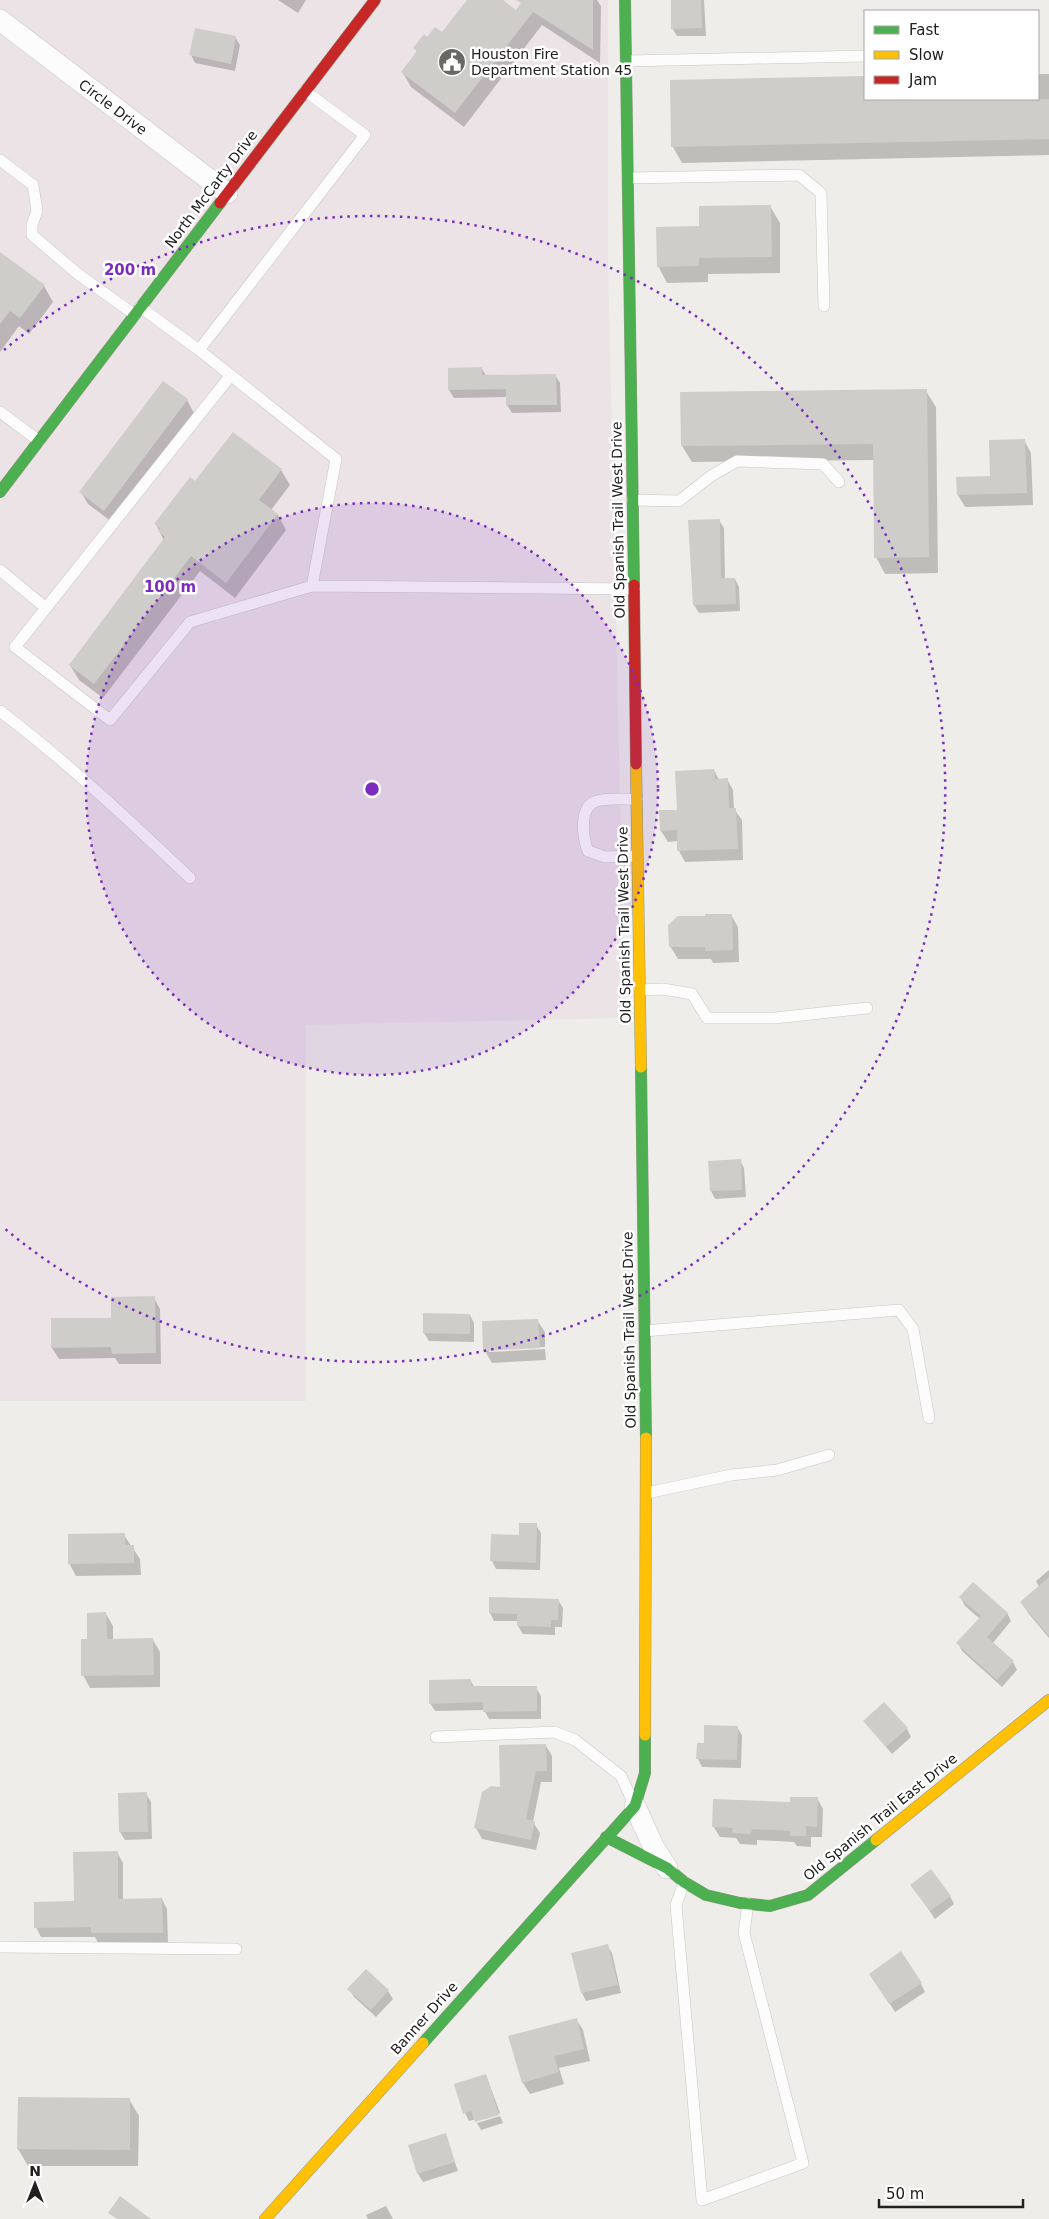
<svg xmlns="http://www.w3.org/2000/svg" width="1049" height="2219" font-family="'DejaVu Sans',sans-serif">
<rect width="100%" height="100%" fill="#eeede9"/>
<path fill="#ebe3e6" d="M 0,0 L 608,0 L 608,262 L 625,1018 L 306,1025 L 306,1401 L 0,1401 Z"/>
<path fill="#0003" d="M 278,0 L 306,0 L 298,13 Z
M 469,0 L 501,0 L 516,12 L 525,0 L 597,0 L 601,6 L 600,63 L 542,25 L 464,127 L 411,87 L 403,73 L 417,53 L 415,48 L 428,38 L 443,34 Z
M 672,0 L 704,0 L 706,36 L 677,36 L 672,28 Z
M 235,37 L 240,45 L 235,71 L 195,63 L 191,55 Z
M 1038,74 L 1049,74 L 1049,155 L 682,163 L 673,147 L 671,82 L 865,78 L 865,99 L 1038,99 Z
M 770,206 L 780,223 L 780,273 L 708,274 L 708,282 L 667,283 L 658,266 Z
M 0,254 L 44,286 L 53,302 L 29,334 L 19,326 L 0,352 Z
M 482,369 L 486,376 L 555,375 L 560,383 L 561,412 L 512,413 L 507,405 L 507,397 L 454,398 L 449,390 Z
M 164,382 L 187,400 L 194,413 L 112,522 L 88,504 L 81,492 Z
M 926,391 L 936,407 L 938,573 L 885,574 L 876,557 L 874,460 L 692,462 L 682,446 Z
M 1024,440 L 1031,453 L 1033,505 L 965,507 L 958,495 L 991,477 Z
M 281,470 L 290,485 L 271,510 L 278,515 L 286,530 L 235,598 L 200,571 L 103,698 L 79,680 L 70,665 L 164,541 L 156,524 L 196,483 Z
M 719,520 L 724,528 L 725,580 L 735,579 L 739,587 L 740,611 L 699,613 L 694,605 Z
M 714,770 L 719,780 L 727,779 L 733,790 L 734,809 L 742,820 L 743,860 L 685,862 L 679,851 L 678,841 L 668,842 L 661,831 Z
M 731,915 L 738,927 L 739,962 L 713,963 L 711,959 L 678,959 L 670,946 Z
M 740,1160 L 744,1168 L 746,1197 L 715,1199 L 711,1191 L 709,1162 Z
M 154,1298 L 160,1309 L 161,1364 L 119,1364 L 115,1358 L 59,1359 L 52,1348 Z
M 425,1314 L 470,1315 L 474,1323 L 474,1342 L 429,1341 L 424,1333 Z
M 537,1320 L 545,1332 L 545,1347 L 489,1350 L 489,1352 L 545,1349 L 546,1360 L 492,1363 L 485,1351 Z
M 536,1525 L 541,1533 L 540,1570 L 496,1569 L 492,1561 L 520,1536 Z
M 124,1535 L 140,1559 L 141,1575 L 76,1576 L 69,1563 Z
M 1049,1570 L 1049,1638 L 1029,1614 L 1021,1602 L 1039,1587 L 1036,1581 Z
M 961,1598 L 1007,1613 L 1011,1621 L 992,1644 L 1013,1662 L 1017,1670 L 1002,1687 L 962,1651 L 958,1643 L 980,1619 L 965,1606 Z
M 558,1600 L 563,1608 L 562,1627 L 555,1627 L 555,1635 L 523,1634 L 518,1626 L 518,1621 L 494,1621 L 490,1613 Z
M 106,1614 L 113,1626 L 113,1640 L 153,1640 L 160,1652 L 160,1687 L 90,1688 L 83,1675 L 88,1640 Z
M 470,1680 L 475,1688 L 536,1688 L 541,1696 L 541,1719 L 489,1719 L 484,1710 L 435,1711 L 430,1703 Z
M 864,1721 L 907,1729 L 911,1737 L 892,1754 Z
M 737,1727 L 742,1735 L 741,1768 L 702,1767 L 698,1759 L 705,1744 Z
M 546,1746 L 552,1756 L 552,1782 L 541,1782 L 533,1822 L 540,1833 L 536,1850 L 482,1839 L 476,1828 L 501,1789 Z
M 146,1794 L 151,1802 L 152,1839 L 125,1840 L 120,1832 Z
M 817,1798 L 823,1809 L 822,1837 L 811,1837 L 811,1847 L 797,1846 L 794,1842 L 757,1840 L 757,1845 L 740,1844 L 736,1838 L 720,1837 L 713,1826 Z
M 117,1852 L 123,1863 L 123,1900 L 162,1899 L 167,1909 L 168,1942 L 98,1943 L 95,1937 L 41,1937 L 36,1927 L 75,1902 Z
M 912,1885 L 950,1896 L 954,1904 L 935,1919 Z
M 607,1945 L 612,1953 L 621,1993 L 586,2001 L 582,1993 Z
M 876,1982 L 921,1984 L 925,1992 L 895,2012 Z
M 349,1989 L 388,1991 L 393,1999 L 376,2017 L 354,1997 Z
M 576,2019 L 583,2030 L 590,2061 L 559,2068 L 564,2084 L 530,2094 L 523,2083 L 509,2037 Z
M 486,2075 L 500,2113 L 469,2121 L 465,2113 Z
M 19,2098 L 129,2099 L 139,2116 L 138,2166 L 28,2166 L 18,2149 Z
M 500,2116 L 503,2123 L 481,2130 L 477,2123 Z
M 445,2135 L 458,2171 L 423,2182 L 418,2174 L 410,2145 Z
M 386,2206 L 393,2219 L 368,2219 L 366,2215 Z"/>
<path fill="#cfcdca" d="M 467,0 L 503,0 L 516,10 L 521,3 L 516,0 L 593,0 L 593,50 L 533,12 L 455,113 L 401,72 L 417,51 L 413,48 L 424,34 L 427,37 L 435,27 L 442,32 Z
M 671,0 L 701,0 L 702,28 L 671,29 Z
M 195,28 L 236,36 L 231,64 L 189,55 Z
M 865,76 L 865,99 L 1049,99 L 1049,139 L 671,147 L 670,80 Z
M 771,205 L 772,257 L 699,258 L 699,266 L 657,267 L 656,227 L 699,226 L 699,206 Z
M 0,252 L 45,285 L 20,318 L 10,311 L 0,324 Z
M 482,367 L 482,375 L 556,374 L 557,405 L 506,405 L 506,389 L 448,390 L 448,368 Z
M 163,381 L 188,399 L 104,511 L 79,492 Z
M 927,389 L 929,557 L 874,558 L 873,444 L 681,446 L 680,392 Z
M 233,432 L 282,469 L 259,500 L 278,514 L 226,583 L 191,556 L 94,684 L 69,665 L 165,537 L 158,531 L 160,528 L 154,524 L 190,477 L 195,481 Z
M 1025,439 L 1027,493 L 957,495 L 956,477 L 990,476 L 989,440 Z
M 720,519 L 721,578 L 735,578 L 736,604 L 693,605 L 688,520 Z
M 714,769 L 715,779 L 728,778 L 729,808 L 736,808 L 738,849 L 677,851 L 677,830 L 660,831 L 659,810 L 677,810 L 675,771 Z
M 705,914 L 732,914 L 733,950 L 705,951 L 705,947 L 669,947 L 668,925 L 678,916 L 705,916 Z
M 741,1159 L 742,1190 L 710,1191 L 708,1161 Z
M 155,1296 L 156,1353 L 112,1354 L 111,1347 L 51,1348 L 51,1318 L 111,1318 L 111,1297 Z
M 423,1313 L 470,1314 L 470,1334 L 423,1333 Z
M 538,1319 L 540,1348 L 483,1351 L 482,1321 Z
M 519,1523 L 537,1523 L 536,1563 L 490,1561 L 491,1534 L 519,1535 Z
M 125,1533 L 125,1545 L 134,1545 L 134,1563 L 68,1564 L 68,1534 Z
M 1049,1577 L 1049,1636 L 1020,1602 Z
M 973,1582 L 1008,1613 L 987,1637 L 1014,1661 L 997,1680 L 956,1643 L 981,1616 L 959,1597 Z
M 489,1597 L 559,1599 L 558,1620 L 551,1620 L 551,1627 L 517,1626 L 517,1614 L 489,1613 Z
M 106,1612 L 107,1639 L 153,1638 L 154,1675 L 81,1676 L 81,1639 L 87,1639 L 87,1613 Z
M 471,1679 L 471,1686 L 537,1686 L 537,1711 L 483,1712 L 483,1702 L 429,1704 L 429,1680 Z
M 884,1702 L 908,1728 L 886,1747 L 863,1721 Z
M 704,1725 L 738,1726 L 737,1760 L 696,1759 L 697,1743 L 704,1743 Z
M 546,1744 L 547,1771 L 536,1771 L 526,1819 L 535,1821 L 531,1840 L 474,1828 L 482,1792 L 491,1786 L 500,1787 L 499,1745 Z
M 147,1792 L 148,1832 L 119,1832 L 118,1793 Z
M 790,1797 L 818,1797 L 817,1827 L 806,1826 L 806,1836 L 790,1836 L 790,1831 L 752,1829 L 751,1834 L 732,1833 L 733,1828 L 712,1827 L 713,1799 L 790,1802 Z
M 118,1851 L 118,1899 L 162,1898 L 163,1933 L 91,1933 L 91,1927 L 34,1928 L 34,1902 L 74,1901 L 73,1852 Z
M 931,1869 L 951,1896 L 930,1911 L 910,1885 Z
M 608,1944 L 618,1985 L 581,1993 L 571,1953 Z
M 901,1951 L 922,1983 L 889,2004 L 869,1974 Z
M 366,1969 L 389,1990 L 371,2010 L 347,1989 Z
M 577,2018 L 584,2049 L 554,2056 L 559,2072 L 522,2083 L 508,2036 Z
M 486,2074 L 499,2115 L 475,2122 L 471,2111 L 463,2114 L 454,2084 Z
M 18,2097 L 130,2098 L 130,2150 L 17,2149 Z
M 446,2133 L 455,2162 L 417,2174 L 408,2145 Z
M 120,2196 L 151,2219 L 117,2219 L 108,2213 Z"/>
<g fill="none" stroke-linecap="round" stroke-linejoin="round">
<g stroke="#c5c5c3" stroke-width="12">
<path id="lane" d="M 626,61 L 865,56
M 0,160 L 33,185 L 37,211 L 32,225 L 32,235 L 78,274 L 135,315
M 628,178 L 799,175 L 821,193 L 824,306
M 140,307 L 199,350 L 365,135 L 305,91
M 199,350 L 336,459 L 312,586 L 634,589
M 231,375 L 15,647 L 110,720 L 190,622 L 312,586
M 0,412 L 39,441
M 632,500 L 679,501 L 711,476 L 737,461 L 823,464 L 839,482
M 0,570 L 46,608
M 0,711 C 67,762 129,820 190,878
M 637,799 C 625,800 609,797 597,801 C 578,806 583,838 588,851 L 605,857 L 638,856
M 640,990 L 663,989 L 692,994 L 707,1018 L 775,1018 L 867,1008
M 644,1331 L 899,1310 L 913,1329 L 929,1418
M 647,1493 L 731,1475 L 777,1470 L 829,1455
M 436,1737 L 554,1732 L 575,1740 L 621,1776 L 632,1800
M 684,1882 L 676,1905 L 702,2200 L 803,2163 L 744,1933 L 748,1903
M 0,1947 L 236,1949"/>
</g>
<g stroke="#c5c5c3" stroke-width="22">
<path id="street" d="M 0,20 L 227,193
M 635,1806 L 654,1848 L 667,1868"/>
</g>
<g stroke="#939782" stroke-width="12">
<path id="fast" d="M 625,0 L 634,585
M 0,492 L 220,203
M 641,1067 L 646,1438
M 606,1837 L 667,1868 L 684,1882 L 706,1895 L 740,1903 L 770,1906 L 808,1895 L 876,1840
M 423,2043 L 635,1806 L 645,1773 L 645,1735"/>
</g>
<g stroke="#939782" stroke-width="12">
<path id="slow" d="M 636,764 L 641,1067
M 645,1735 L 646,1438
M 876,1840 L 1049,1700
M 265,2219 L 423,2043"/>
</g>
<g stroke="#939782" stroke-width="12">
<path id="jam" d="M 220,203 L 375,0
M 634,585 L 636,764"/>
</g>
<use href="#lane" stroke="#fcfcfc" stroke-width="11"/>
<use href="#street" stroke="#fcfcfc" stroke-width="21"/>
<use href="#fast" stroke="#4caf50" stroke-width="11"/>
<use href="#slow" stroke="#ffc107" stroke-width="11"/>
<use href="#jam" stroke="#c62828" stroke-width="11"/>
</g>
<circle cx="372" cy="789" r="286" fill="#7b2cbf" fill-opacity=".12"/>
<g fill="none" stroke="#7b2cbf" stroke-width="2.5" stroke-dasharray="2.5 5">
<circle cx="372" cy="789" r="286"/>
<path d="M4 350A573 573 0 1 1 4 1228"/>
</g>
<defs>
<g id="civic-disc" transform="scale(1.4375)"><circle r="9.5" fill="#686866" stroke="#fff"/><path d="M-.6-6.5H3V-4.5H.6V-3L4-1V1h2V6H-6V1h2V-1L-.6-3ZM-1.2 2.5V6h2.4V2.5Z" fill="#fff"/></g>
</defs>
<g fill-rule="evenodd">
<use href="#civic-disc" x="452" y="62"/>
</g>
<g text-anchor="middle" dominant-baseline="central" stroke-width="5" stroke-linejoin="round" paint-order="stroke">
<g font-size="14" fill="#202020" stroke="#fff" text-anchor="start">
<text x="471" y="54">Houston Fire<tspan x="471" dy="16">Department Station 45</tspan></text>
</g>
<g font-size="14" fill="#202020" stroke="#fff">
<text transform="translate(113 107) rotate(37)">Circle Drive</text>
<text transform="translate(211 189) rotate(-53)">North McCarty Drive</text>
<text transform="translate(618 520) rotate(-91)">Old Spanish Trail West Drive</text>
<text transform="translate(624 925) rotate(-91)">Old Spanish Trail West Drive</text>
<text transform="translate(629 1330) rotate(-91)">Old Spanish Trail West Drive</text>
<text transform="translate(880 1817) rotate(-39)">Old Spanish Trail East Drive</text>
<text transform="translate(424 2018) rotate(-48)">Banner Drive</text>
</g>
</g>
<circle cx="372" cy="789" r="8" fill="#7b2cbf" stroke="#fff" stroke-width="2.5"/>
<g font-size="15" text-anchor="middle" font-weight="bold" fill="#7b2cbf" stroke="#fff" stroke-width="5" stroke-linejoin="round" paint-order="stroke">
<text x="130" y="275">200 m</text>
<text x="170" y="592">100 m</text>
</g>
<rect x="864" y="10" width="175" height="90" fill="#ffffff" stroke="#a6a6a6"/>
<rect x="874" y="26" width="25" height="8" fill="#4caf50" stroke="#a6a6a6"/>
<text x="909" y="35" font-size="15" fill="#202020">Fast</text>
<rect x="874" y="51" width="25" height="8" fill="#ffc107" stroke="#a6a6a6"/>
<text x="909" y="60" font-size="15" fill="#202020">Slow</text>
<rect x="874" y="76" width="25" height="8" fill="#c62828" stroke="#a6a6a6"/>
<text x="909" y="85" font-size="15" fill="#202020">Jam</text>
<g transform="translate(35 2184)" stroke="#ffffff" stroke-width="4" paint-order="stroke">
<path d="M0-4L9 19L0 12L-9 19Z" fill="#202020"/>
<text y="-8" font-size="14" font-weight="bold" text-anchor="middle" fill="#202020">N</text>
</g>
<path d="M879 2199v8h144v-8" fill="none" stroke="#202020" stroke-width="2.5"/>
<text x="886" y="2199" font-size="15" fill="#202020" stroke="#ffffff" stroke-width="4" paint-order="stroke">50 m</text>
</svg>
